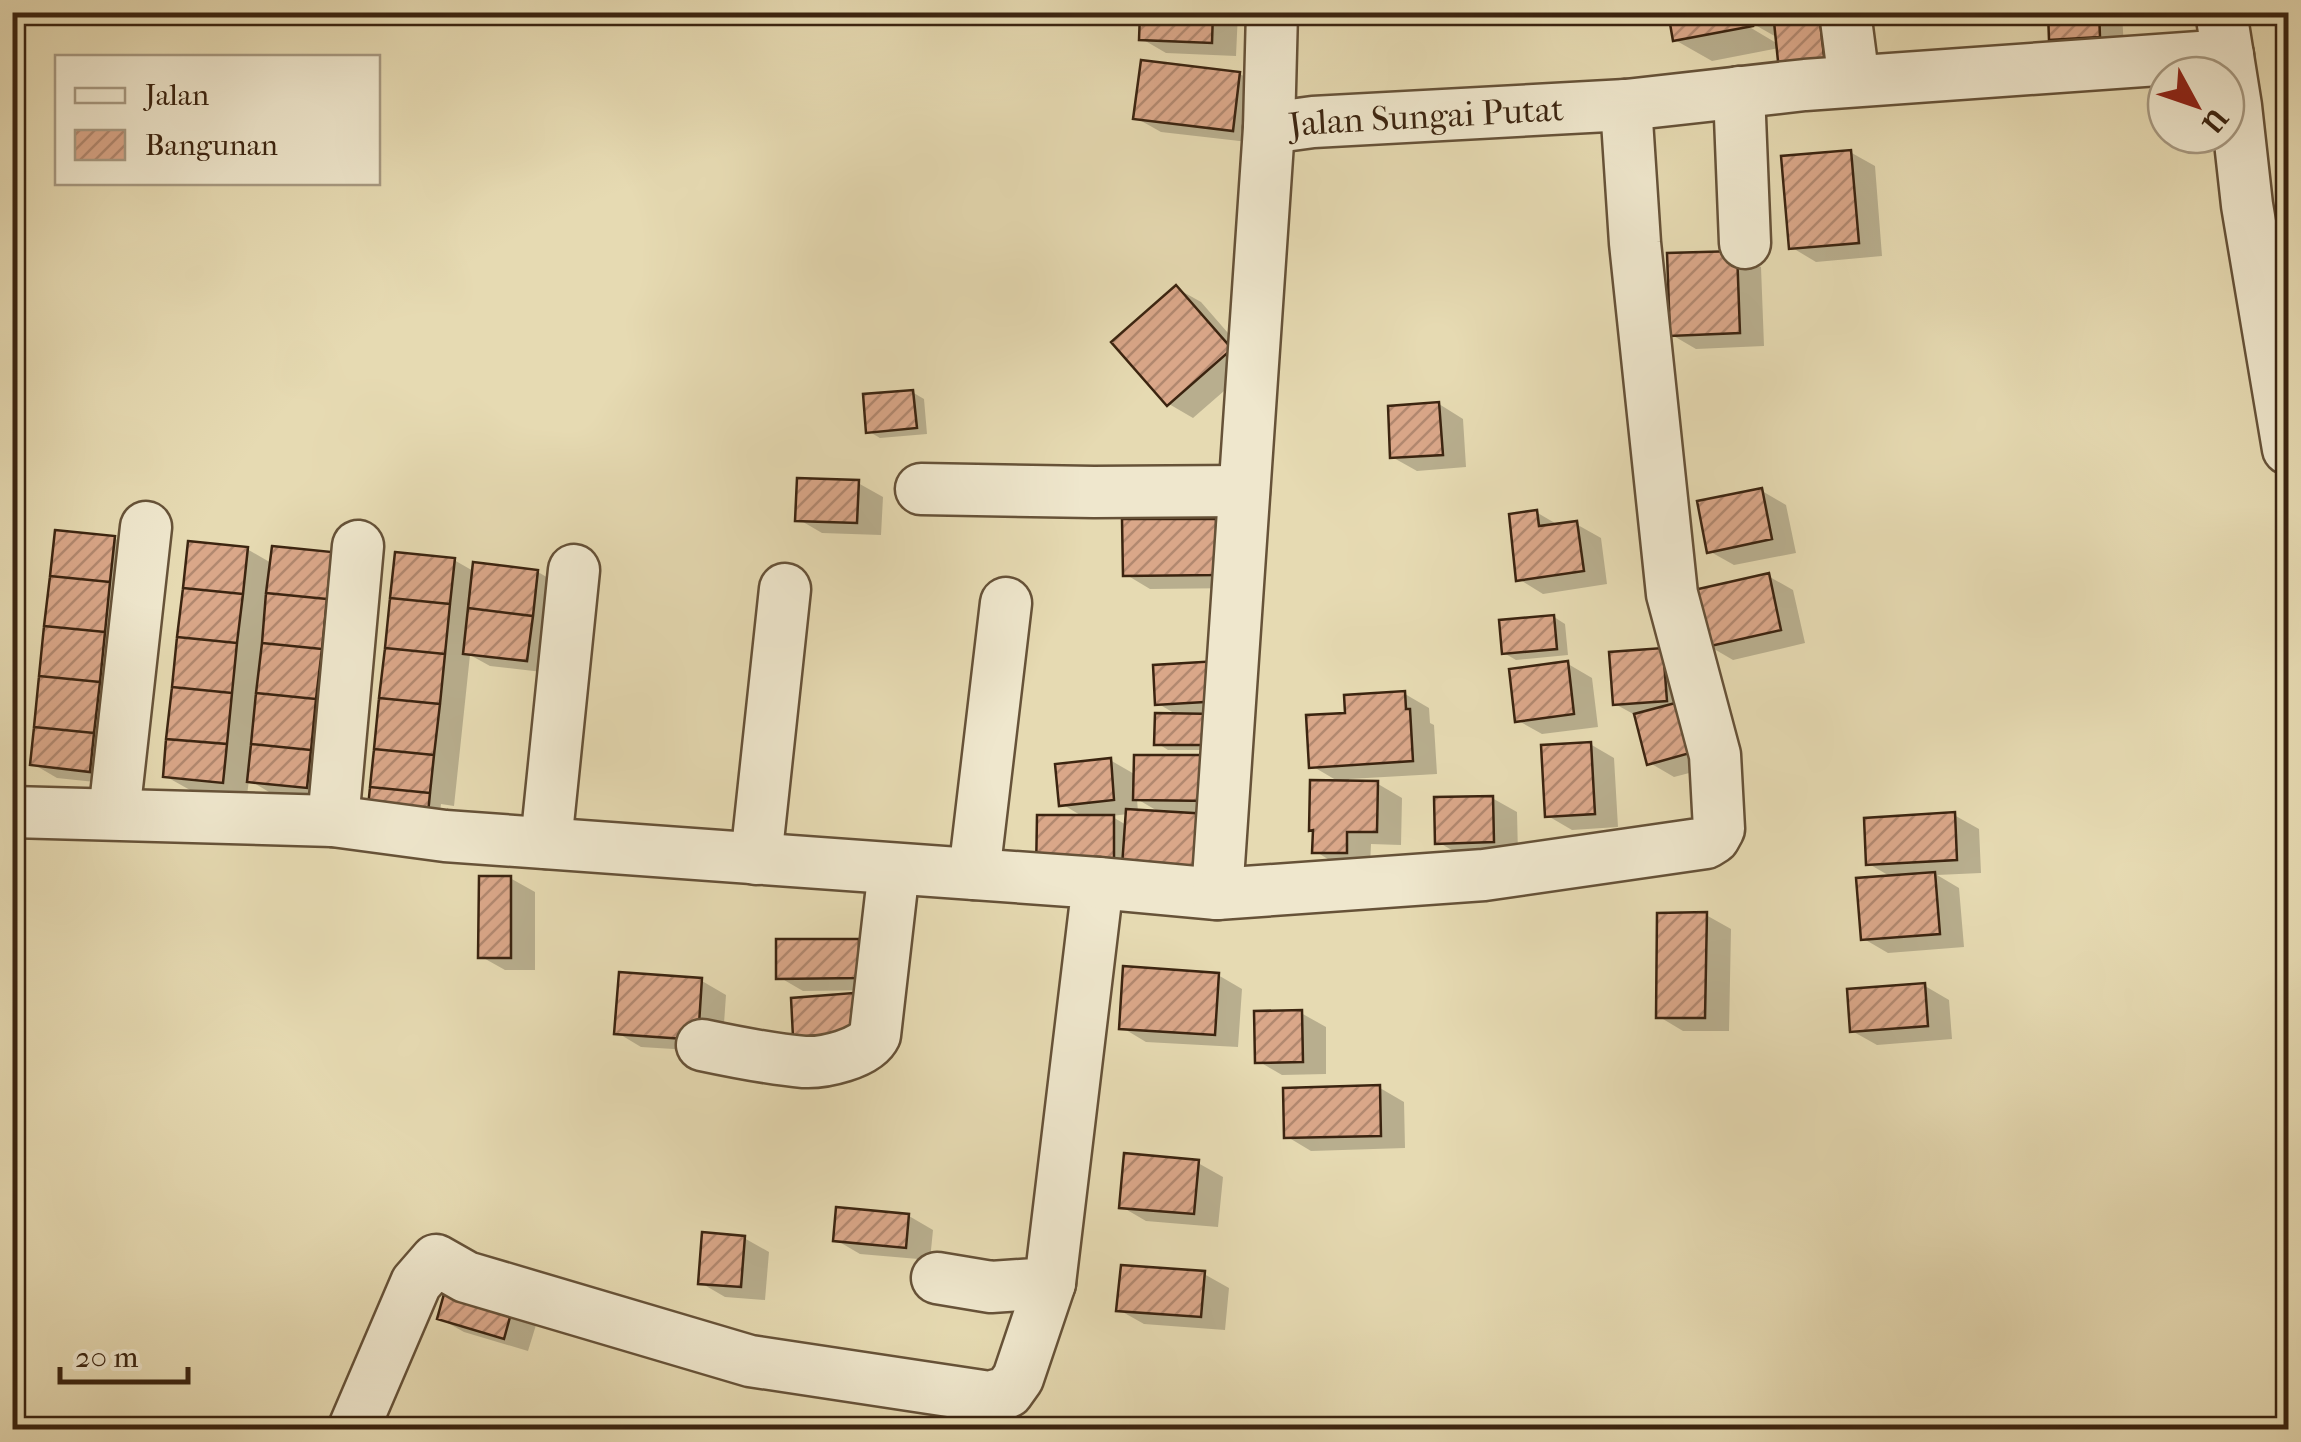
<svg xmlns="http://www.w3.org/2000/svg" width="2301" height="1442" font-family="'IM FELL French Canon',serif">
<defs>
<pattern id="building-hatch" width="6" height="6" patternUnits="userSpaceOnUse" patternTransform="scale(2.5)"><rect width="6" height="6" fill="#daa789"/><path d="M-1 1l2-2M0 6l6-6M5 7l2-2" fill="none" stroke="#b2886f"/></pattern>
</defs>
<rect width="100%" height="100%" fill="#e6dab2"/>
<filter id="stains"><feTurbulence type="fractalNoise" baseFrequency=".002" numOctaves="4"/><feColorMatrix values="0 0 0 0 .2 0 0 0 0 .09 0 0 0 0 .02 0 0 0 .5 -.17"/></filter>
<radialGradient id="worn" r=".72"><stop offset=".6" stop-color="#630" stop-opacity="0"/><stop offset="1" stop-color="#630" stop-opacity=".3"/></radialGradient>
<path fill="#0003" fill-rule="evenodd" d="M 1143,12 L 1238,12 L 1236,56 L 1166,53 L 1142,39 Z
M 1670,12 L 1832,12 L 1849,78 L 1779,48 L 1712,61 L 1675,40 ZM 1743,18 L 1778,38 L 1778,44 L 1741,22 Z
M 2050,12 L 2122,12 L 2124,50 L 2076,52 L 2052,38 Z
M 1240,74 L 1264,88 L 1257,143 L 1161,132 L 1136,118 Z
M 1850,152 L 1875,166 L 1882,256 L 1816,262 L 1791,247 Z
M 1736,253 L 1761,267 L 1764,346 L 1696,349 L 1672,335 Z
M 1176,288 L 1201,302 L 1255,364 L 1193,418 L 1169,404 Z
M 912,392 L 924,399 L 927,434 L 880,438 L 868,431 Z
M 1439,404 L 1463,419 L 1466,467 L 1417,471 L 1392,457 Z
M 858,483 L 883,497 L 881,535 L 822,533 L 798,519 Z
M 1762,491 L 1786,505 L 1796,553 L 1734,565 L 1709,551 Z
M 1536,512 L 1560,526 L 1576,524 L 1601,538 L 1607,584 L 1543,594 L 1519,579 Z
M 1216,522 L 1240,536 L 1240,588 L 1150,589 L 1125,574 Z
M 114,538 L 138,552 L 114,784 L 57,778 L 33,764 Z
M 247,549 L 273,564 L 331,555 L 356,569 L 331,800 L 274,795 L 249,780 L 247,795 L 190,790 L 165,776 Z
M 454,560 L 475,572 L 538,572 L 562,586 L 551,673 L 490,666 L 470,655 L 454,806 L 441,804 L 438,829 L 381,823 Z
M 1768,576 L 1793,590 L 1805,643 L 1733,660 L 1709,646 Z
M 1554,617 L 1565,624 L 1568,655 L 1516,660 L 1504,653 Z
M 1662,650 L 1731,762 L 1674,777 L 1650,763 L 1637,716 L 1615,704 Z
M 1218,663 L 1226,750 L 1168,750 L 1157,743 L 1179,716 L 1157,703 Z
M 1568,664 L 1592,678 L 1598,727 L 1542,734 L 1517,720 Z
M 1405,694 L 1429,708 L 1430,723 L 1434,725 L 1437,774 L 1349,779 L 1349,783 L 1378,784 L 1402,798 L 1401,845 L 1371,844 L 1370,866 L 1339,866 L 1315,851 L 1315,832 L 1311,829 L 1341,783 L 1312,766 L 1348,715 Z
M 1590,744 L 1614,758 L 1618,827 L 1572,830 L 1548,816 Z
M 1110,760 L 1136,775 L 1236,772 L 1233,831 L 1063,887 L 1085,818 L 1062,804 ZM 1137,799 L 1161,813 L 1138,812 ZM 1128,814 L 1128,826 L 1111,816 Z
M 1492,798 L 1517,812 L 1518,855 L 1462,856 L 1438,842 Z
M 1954,815 L 1979,829 L 1981,873 L 1937,875 L 1959,888 L 1964,947 L 1888,953 L 1864,939 L 1893,878 L 1869,864 Z
M 510,878 L 535,892 L 535,970 L 505,970 L 480,956 Z
M 1706,915 L 1731,929 L 1729,1031 L 1683,1031 L 1658,1016 Z
M 858,941 L 882,955 L 883,990 L 803,991 L 779,977 Z
M 1218,975 L 1242,989 L 1238,1047 L 1146,1042 L 1121,1027 Z
M 702,981 L 726,995 L 722,1052 L 641,1047 L 616,1032 Z
M 1925,986 L 1949,1000 L 1952,1039 L 1877,1045 L 1852,1031 Z
M 1301,1013 L 1326,1027 L 1326,1074 L 1282,1075 L 1258,1061 Z
M 1380,1088 L 1404,1102 L 1405,1148 L 1311,1151 L 1286,1136 Z
M 1198,1163 L 1223,1177 L 1218,1227 L 1146,1221 L 1122,1207 Z
M 909,1216 L 933,1230 L 930,1260 L 860,1254 L 836,1240 Z
M 744,1238 L 769,1252 L 765,1300 L 725,1297 L 701,1283 Z
M 1204,1274 L 1229,1288 L 1225,1330 L 1144,1324 L 1119,1310 Z
M 540,1312 L 528,1351 L 464,1332 L 439,1318 Z"/>
<path fill="url(#building-hatch)" stroke="#3b2410" stroke-width="2.5" d="M 1140,12 L 1213,12 L 1212,43 L 1139,40 Z
M 1668,12 L 1750,12 L 1753,26 L 1673,41 Z
M 1773,12 L 1819,12 L 1825,65 L 1779,71 Z
M 2048,12 L 2099,12 L 2100,37 L 2049,40 Z
M 1141,60 L 1240,72 L 1233,131 L 1133,119 Z
M 1851,150 L 1859,243 L 1789,249 L 1781,156 Z
M 1737,251 L 1740,333 L 1670,336 L 1667,253 Z
M 1176,285 L 1232,349 L 1167,406 L 1111,342 Z
M 913,390 L 917,428 L 866,433 L 863,394 Z
M 1439,402 L 1443,455 L 1390,458 L 1388,406 Z
M 797,478 L 859,480 L 857,523 L 795,521 Z
M 1762,488 L 1772,539 L 1707,553 L 1697,501 Z
M 1537,510 L 1539,526 L 1577,521 L 1584,571 L 1516,581 L 1509,514 Z
M 1122,519 L 1216,519 L 1217,575 L 1123,576 Z
M 55,530 L 115,536 L 110,582 L 50,576 Z
M 188,541 L 248,547 L 243,594 L 183,588 Z
M 272,546 L 332,552 L 327,599 L 266,593 Z
M 395,552 L 455,558 L 450,604 L 390,598 Z
M 473,562 L 538,570 L 533,616 L 468,608 Z
M 1769,573 L 1781,630 L 1706,647 L 1694,590 Z
M 50,576 L 110,582 L 105,632 L 44,626 Z
M 183,588 L 243,594 L 237,643 L 177,637 Z
M 266,593 L 327,599 L 322,649 L 262,643 Z
M 390,598 L 450,604 L 445,654 L 385,648 Z
M 468,608 L 533,616 L 527,661 L 463,654 Z
M 1554,615 L 1557,649 L 1502,654 L 1499,620 Z
M 44,626 L 105,632 L 100,682 L 39,676 Z
M 177,637 L 237,643 L 232,693 L 172,687 Z
M 262,643 L 322,649 L 316,699 L 256,693 Z
M 385,648 L 445,654 L 440,704 L 379,698 Z
M 1663,648 L 1667,701 L 1613,705 L 1609,652 Z
M 1218,661 L 1221,701 L 1155,705 L 1153,665 Z
M 1568,661 L 1574,714 L 1515,722 L 1509,669 Z
M 39,676 L 100,682 L 94,733 L 34,727 Z
M 172,687 L 232,693 L 227,744 L 166,739 Z
M 1405,691 L 1406,709 L 1410,709 L 1413,761 L 1309,768 L 1306,715 L 1345,713 L 1344,695 Z
M 256,693 L 316,699 L 311,750 L 251,744 Z
M 379,698 L 440,704 L 434,755 L 374,749 Z
M 1694,698 L 1708,748 L 1647,765 L 1634,714 Z
M 1155,713 L 1216,714 L 1215,745 L 1154,745 Z
M 34,727 L 94,733 L 90,772 L 30,765 Z
M 166,739 L 227,744 L 223,783 L 163,777 Z
M 1591,742 L 1595,814 L 1545,817 L 1541,745 Z
M 251,744 L 311,750 L 307,788 L 247,782 Z
M 374,749 L 434,755 L 430,793 L 370,787 Z
M 1134,755 L 1212,755 L 1212,801 L 1133,800 Z
M 1111,758 L 1114,800 L 1059,806 L 1055,764 Z
M 1310,780 L 1378,781 L 1377,832 L 1347,832 L 1347,853 L 1312,853 L 1313,830 L 1309,831 Z
M 370,787 L 430,793 L 427,824 L 367,818 Z
M 1493,796 L 1494,842 L 1435,844 L 1434,797 Z
M 1126,809 L 1209,814 L 1203,886 L 1121,881 Z
M 1955,812 L 1957,860 L 1866,865 L 1864,818 Z
M 1037,815 L 1114,815 L 1114,875 L 1036,874 Z
M 1935,872 L 1940,934 L 1861,940 L 1856,878 Z
M 479,876 L 511,876 L 511,958 L 478,958 Z
M 1707,912 L 1705,1018 L 1656,1018 L 1657,913 Z
M 776,939 L 859,939 L 859,978 L 776,979 Z
M 1123,966 L 1219,973 L 1215,1035 L 1119,1029 Z
M 619,972 L 702,978 L 698,1040 L 614,1034 Z
M 1925,983 L 1928,1026 L 1850,1032 L 1847,989 Z
M 853,993 L 856,1033 L 793,1037 L 791,998 Z
M 1302,1010 L 1303,1062 L 1255,1063 L 1254,1011 Z
M 1380,1085 L 1381,1136 L 1284,1138 L 1283,1088 Z
M 1124,1153 L 1199,1160 L 1194,1214 L 1119,1208 Z
M 836,1207 L 909,1214 L 906,1248 L 833,1241 Z
M 702,1232 L 745,1236 L 741,1287 L 698,1284 Z
M 1121,1265 L 1205,1271 L 1201,1317 L 1116,1311 Z
M 449,1276 L 516,1295 L 504,1339 L 437,1319 Z"/>
<g fill="none" stroke-linecap="round" stroke-linejoin="round">
<g stroke="#665238" stroke-width="55">
<g id="minor">
<path d="M 1845,12 L 1854,81"/>
<path d="M 2221,12 L 2236,106 L 2247,205 L 2288,449"/>
<path d="M 1739,92 L 1745,243"/>
<path d="M 1269,128 L 1272,12"/>
<path d="M 921,489 L 1094,492 L 1244,491"/>
<path d="M 12,812 L 333,821 L 445,836 L 1098,883 L 1050,1283 L 991,1287 L 937,1278"/>
<path d="M 114,814 L 146,527"/>
<path d="M 333,821 L 358,546"/>
<path d="M 546,843 L 574,570"/>
<path d="M 756,859 L 785,589"/>
<path d="M 974,874 L 1006,603"/>
<path id="s1" d="M 1098,883 L 1217,894 L 1269,128 L 1313,122 L 1626,105 L 1805,85 L 2228,55"/>
<path d="M 1217,894 L 1484,875 L 1706,843 L 1714,838 L 1719,829 L 1715,755 L 1672,594 L 1635,243 L 1626,105"/>
<path d="M 702,1045 C 735,1052 770,1059 804,1062 C 823,1063 866,1054 875,1035 L 894,869"/>
<path d="M 353,1430 L 416,1283 L 436,1260 L 466,1277 L 750,1361 L 989,1397 L 1008,1392 L 1018,1378 L 1050,1283"/>
</g>
</g>
<use href="#minor" stroke="#efe7cd" stroke-width="50"/>
</g>
<g text-anchor="middle" dominant-baseline="central" stroke-width="8" stroke-linejoin="round" paint-order="stroke">
<g font-size="35" fill="#3b2410" stroke="#efe7cd">
<text stroke="none"><textPath href="#s1" startOffset="1045">Jalan Sungai Putat</textPath></text>
</g>
</g>
<rect width="2301" height="1442" fill="none" stroke="#e6dab2" stroke-width="50"/>
<rect x="15" y="15" width="2271" height="1412" fill="none" stroke="#3b2410" stroke-width="5"/>
<rect x="25" y="25" width="2251" height="1392" fill="none" stroke="#3b2410" stroke-width="2.5"/>
<rect x="55" y="55" width="325" height="130" fill="#efe7cd" stroke="#a79981" stroke-width="2.5"/>
<rect x="75" y="88" width="50" height="15" fill="#efe7cd" stroke="#a79981" stroke-width="2.5"/>
<text x="145" y="105" font-size="30" fill="#3b2410">Jalan</text>
<rect x="75" y="130" width="50" height="30" fill="url(#building-hatch)" stroke="#a79981" stroke-width="2.5"/>
<text x="145" y="155" font-size="30" fill="#3b2410">Bangunan</text>
<g transform="translate(2196 105) rotate(130)"><circle r="48" fill="#efe7cd" stroke="#a79981" stroke-width="2.5"/>
<path d="M0-8L18 38L0 25L-18 38Z" fill="#8f2418"/>
<text y="-15" font-size="28" font-weight="bold" text-anchor="middle" fill="#3b2410">U</text>
</g>
<path d="M60 1367v15h128v-15" fill="none" stroke="#3b2410" stroke-width="5"/>
<text x="75" y="1367" font-size="30" fill="#3b2410" stroke="#efe7cd" stroke-width="8" paint-order="stroke">20 m</text>
<rect width="100%" height="100%" filter="url(#stains)"/>
<rect width="100%" height="100%" fill="url(#worn)"/>
</svg>
